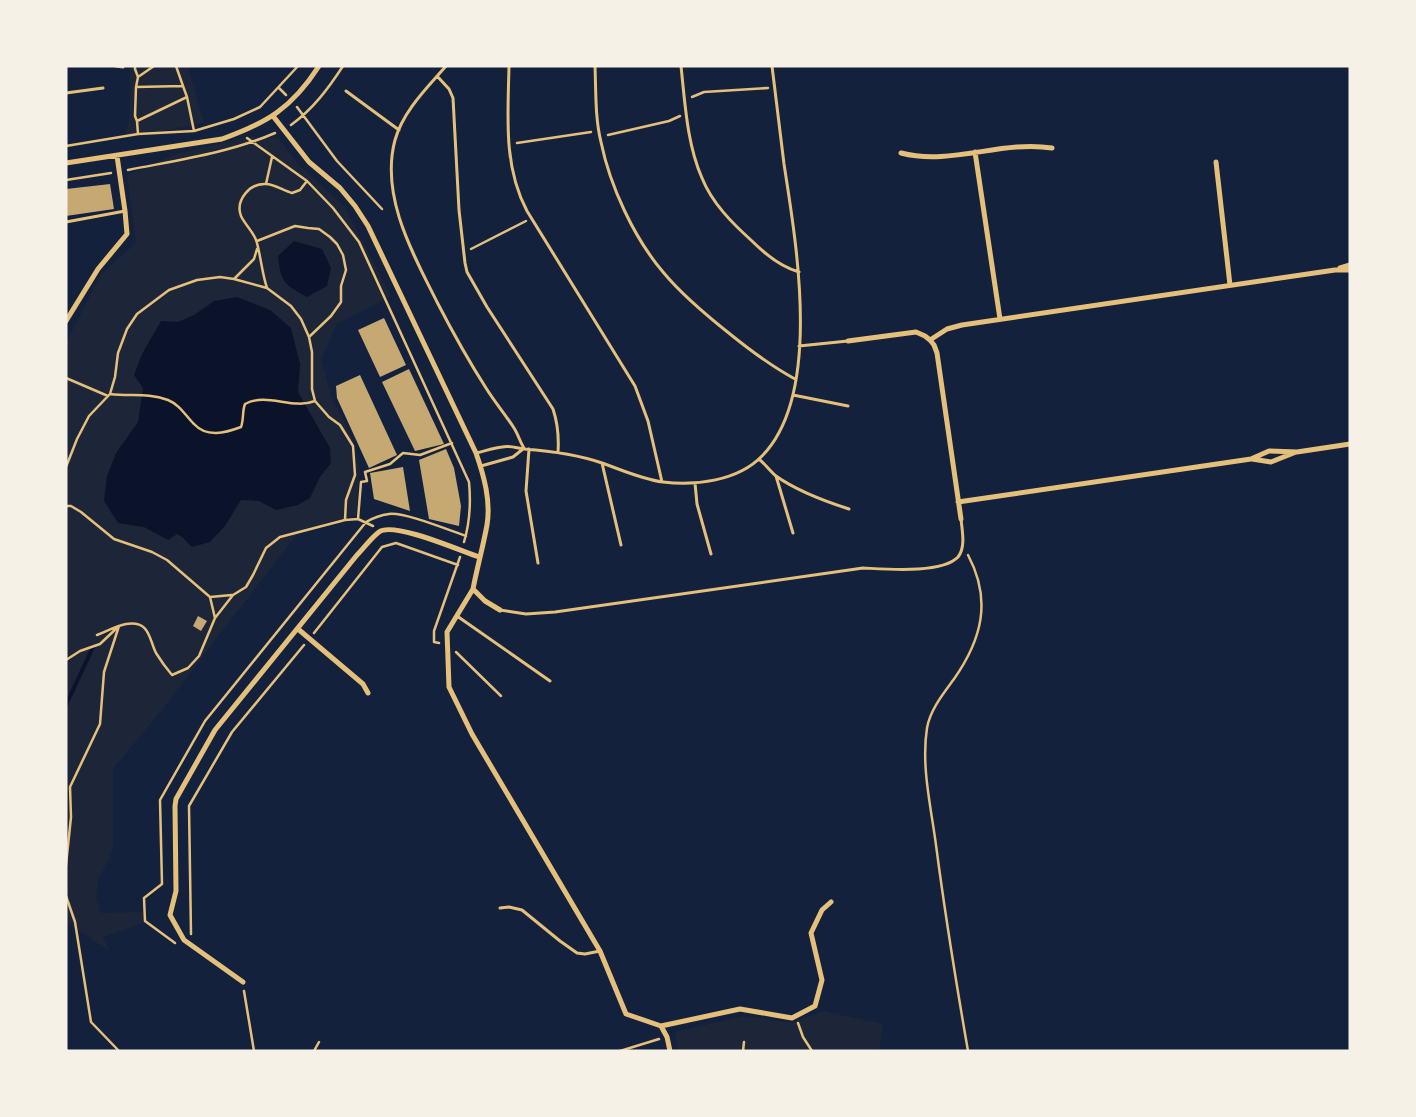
<svg xmlns="http://www.w3.org/2000/svg" width="1416" height="1117" font-family="'Roboto Condensed',sans-serif">
<rect width="100%" height="100%" fill="#14213d"/>
<path fill="#1d2539" d="M 130,66 L 188,66 L 204,123 L 124,138 L 130,116 Z
M 247,137 L 278,138 L 300,166 L 344,206 L 391,296 L 337,324 L 321,359 L 332,398 L 353,440 L 360,471 L 356,515 L 300,530 L 160,712 L 113,769 L 113,847 L 108,861 L 99,878 L 96,896 L 100,913 L 143,912 L 143,923 L 103,937 L 110,951 L 66,922 L 66,343 L 101,274 L 136,243 L 127,175 L 174,155 Z
M 823,1011 L 883,1024 L 879,1051 L 678,1051 L 675,1032 L 743,1016 L 791,1023 Z"/>
<path fill="#0b132b" d="M 294,241 L 322,249 L 331,268 L 327,286 L 307,297 C 284,284 281,283 278,256 Z
M 237,297 L 270,310 L 291,328 L 300,364 L 298,392 L 330,448 L 331,463 L 320,477 L 310,498 L 298,505 L 276,510 L 259,501 L 241,500 L 225,526 L 210,542 L 192,547 L 182,537 L 177,534 L 168,540 L 144,527 L 118,523 L 104,501 L 107,476 L 116,453 L 138,422 L 143,388 L 134,375 L 142,354 L 161,321 L 178,322 L 194,315 L 214,301 Z"/>
<g fill="none" stroke-linecap="round" stroke-linejoin="round">
<path stroke="#0b132b" stroke-width="4" d="M 66,705 L 93,647"/>
</g>
<path fill="#c6a872" d="M 110,184 L 114,209 L 66,216 L 66,189 Z
M 384,318 L 406,365 L 380,377 L 358,330 Z
M 409,369 L 444,444 L 415,451 L 382,382 Z
M 360,375 L 397,455 L 369,468 L 337,398 L 336,386 Z
M 446,449 L 454,468 L 461,506 L 459,526 L 429,519 L 419,460 Z
M 403,467 L 410,511 L 374,499 L 370,473 Z
M 198,616 L 207,621 L 201,631 L 193,626 Z"/>
<g fill="none" stroke-linecap="round" stroke-linejoin="round">
<path stroke="#e5c07b" stroke-width="2.5" d="M 135,66 L 135,69 L 138,77
M 176,66 L 183,86
M 136,87 L 135,116 L 137,121
M 279,88 L 286,95
M 187,97 L 194,131
M 692,97 L 704,92 L 768,88
M 297,107 L 337,161 L 382,209
M 291,125 C 313,109 328,89 343,66
M 138,134 L 137,121 L 187,97 L 183,86 L 136,87 L 138,77 L 154,66
M 608,135 L 669,121 L 680,116
M 247,138 L 307,181 L 333,208 L 359,242 L 469,482 C 471,503 470,522 464,542
M 517,143 L 591,132
M 66,146 L 138,134 L 194,131 L 234,119 L 260,107 L 298,66
M 128,170 C 178,160 229,153 275,133
M 66,180 L 111,173
M 266,184 L 272,157
M 257,241 L 295,226 L 308,228 L 319,229 L 330,237 L 337,244 L 343,255 L 346,270 L 341,286 L 341,302 L 331,316 L 309,337
M 471,249 L 526,221
M 234,279 L 254,259 L 257,249
M 267,288 C 262,273 261,258 257,243 C 255,233 245,225 241,216 C 235,200 250,183 266,184 C 274,184 284,191 292,193 L 300,190 L 307,181
M 66,378 L 108,396
M 110,394 C 131,397 146,392 168,400 C 180,405 185,415 194,424 C 207,438 225,433 241,427 C 244,419 242,412 245,404 C 267,392 292,410 315,401
M 66,467 L 77,439 L 89,416 L 110,394 L 115,377 L 118,353 L 127,329 L 137,314 L 169,290 L 197,280 L 220,277 L 234,279 L 267,288 L 291,306 L 301,319 L 309,337 L 312,352 L 312,389 L 315,401 L 329,417 L 340,425 L 353,446 L 355,475 L 346,500 L 345,520
M 66,506 L 71,506 L 81,512 L 114,539 L 152,552 L 167,560 L 210,597
M 358,519 L 361,482 L 367,481 L 365,472 L 390,464 L 403,453 L 420,455 L 452,443
M 215,618 L 210,597 L 232,595
M 314,633 L 382,547 L 396,543 L 458,565
M 97,635 C 107,631 116,626 126,624 C 150,620 149,639 156,653 C 161,661 166,668 172,675 L 188,668 L 199,656 L 215,618 L 233,595 L 246,587 L 253,575 L 266,548 L 280,537 L 345,520 L 358,519 L 373,526
M 439,643 L 434,642 L 434,631 L 460,557
M 456,652 L 501,696
M 66,660 L 80,651 L 100,644 L 119,626 L 104,672 L 100,724 L 70,787 L 71,817 L 66,865
M 66,896 L 75,922 L 91,1022 L 119,1051
M 191,934 L 189,806 L 232,732 L 304,645
M 175,943 L 145,921 L 144,898 L 162,884 L 160,800 L 205,721 L 366,522 C 373,518 381,515 389,514 C 405,512 448,530 466,536
M 244,991 L 254,1051
M 798,1023 L 803,1037 L 812,1051
M 66,1050 L 68,1051
M 314,1051 L 319,1042
M 620,1051 L 659,1039
M 743,1051 L 744,1042
M 968,1051 C 956,982 945,914 936,845 C 931,807 921,766 927,728 C 930,710 943,694 954,679 C 982,639 992,600 968,555"/>
<path stroke="#e5c07b" stroke-width="3" d="M 116,66 L 123,67
M 446,66 C 427,88 403,111 395,140 C 380,196 413,254 437,302 C 452,331 468,360 486,388 C 494,401 505,414 514,428 C 518,434 520,442 524,448
M 509,66 C 508,115 503,166 527,211 L 635,386 L 648,421 L 662,482
M 595,66 C 596,91 595,118 601,142 C 610,186 634,238 663,272 C 682,295 706,315 730,334 C 751,351 771,366 795,379
M 681,66 C 685,103 687,144 702,178 C 712,203 732,223 752,241 C 765,254 781,267 799,272
M 437,76 L 449,89 L 453,98 L 459,210 L 465,263 L 467,272 L 487,307 L 553,409 C 558,424 559,437 558,452
M 346,91 L 399,130
M 66,93 L 103,88
M 66,222 L 125,211
M 799,346 L 848,341
M 793,395 L 848,406
M 529,449 L 526,491 L 538,563
M 476,453 C 485,451 493,448 502,447 C 510,445 516,448 524,449 C 551,451 576,454 602,463 C 622,470 641,479 663,482 C 695,486 738,481 762,456 C 823,394 796,242 784,164 C 780,131 776,99 772,66
M 759,459 C 765,464 770,471 776,476 C 797,491 824,501 849,509
M 602,463 L 621,545
M 481,466 L 513,457 L 523,449
M 776,476 L 793,533
M 695,483 L 697,504 L 711,554
M 500,610 L 526,614 L 555,612 L 863,568 C 885,569 942,574 958,557 C 966,547 962,530 961,519
M 457,616 L 550,681
M 500,908 L 509,907 L 522,910 L 560,941 L 577,953 L 585,954 L 600,951"/>
<path stroke="#e5c07b" stroke-width="5" d="M 273,116 L 309,162 L 340,188 L 355,206 L 368,226 L 476,453 C 484,476 491,501 487,525 C 483,547 477,568 473,589
M 975,152 L 1000,319
M 901,153 C 951,166 1001,140 1052,148
M 1216,162 L 1230,285
M 66,163 L 222,139 C 267,123 292,108 319,66
M 1340,268 L 1350,265
M 66,321 L 98,269 L 127,234 L 125,211 L 117,156
M 930,340 L 934,345 L 937,353 L 961,519
M 848,341 L 916,332 L 925,336 L 930,340 L 947,329 L 962,325 L 1335,270 L 1350,270
M 1252,459 L 1271,462 L 1296,452
M 958,502 L 1251,459 L 1269,451 L 1297,452 L 1350,444
M 500,610 L 485,601 L 473,589 L 447,632 L 449,687 L 472,734 L 600,951 L 626,1014 L 661,1026
M 298,629 L 363,684 L 368,693
M 243,982 L 184,940 L 170,915 L 176,891 L 175,806 L 176,799 L 215,730 L 357,555 C 364,548 371,538 379,532 C 393,521 461,551 479,557
M 661,1026 L 740,1009 L 792,1018 L 815,1006 L 822,980 L 811,933 L 822,910 L 831,902
M 661,1026 L 667,1037 L 670,1051"/>
</g>
<rect width="1416" height="1117" fill="none" stroke="#f6f1e7" stroke-width="135"/>
</svg>
